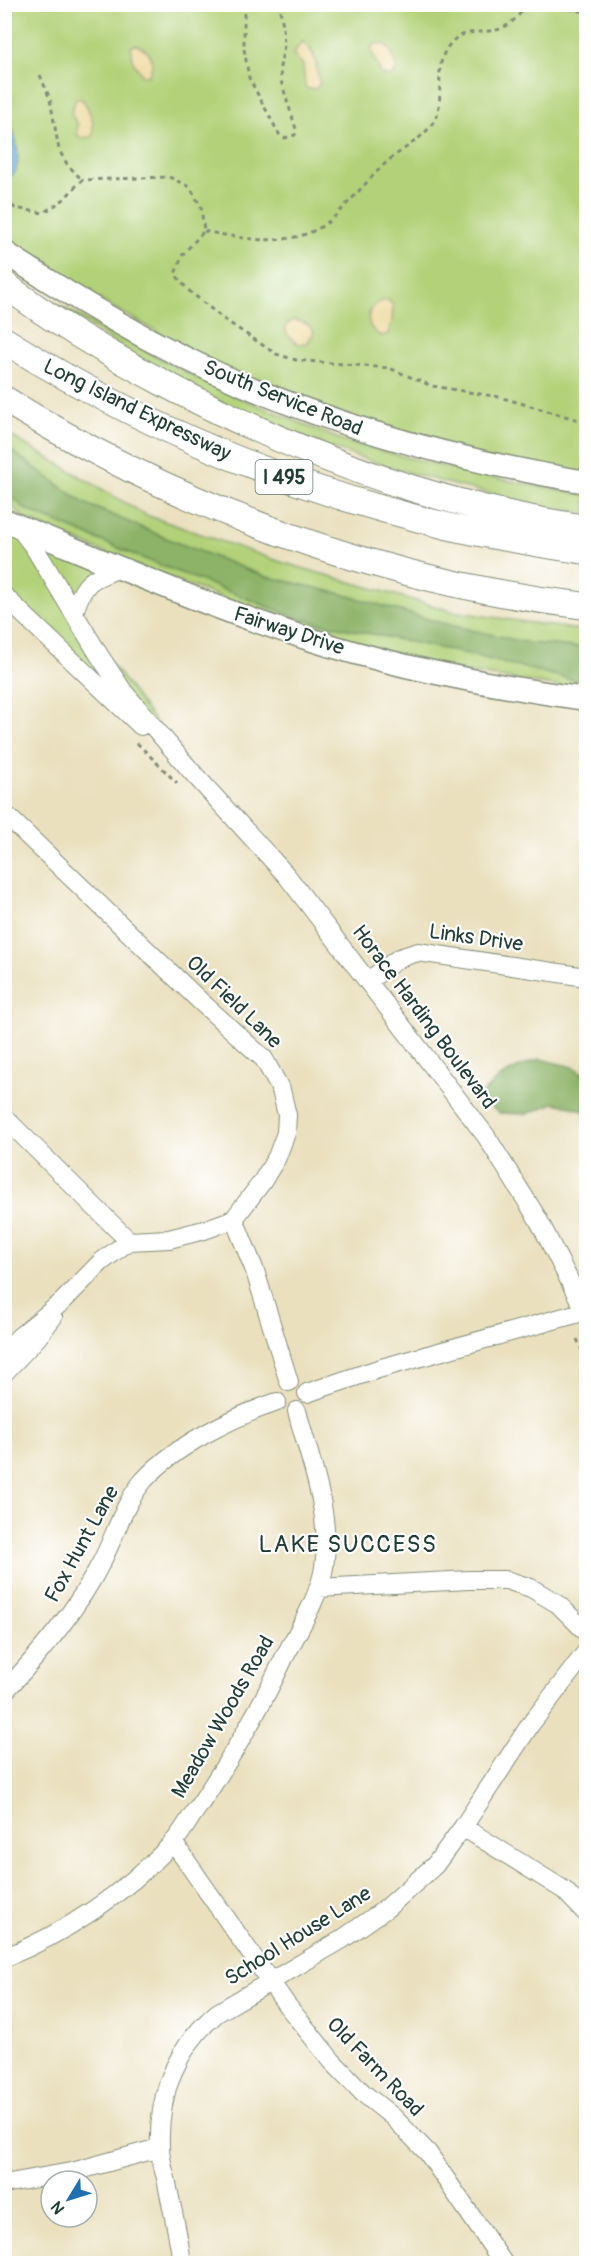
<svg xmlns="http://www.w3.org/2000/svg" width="591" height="2268" font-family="Pangolin,sans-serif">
<rect width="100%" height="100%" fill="#fff"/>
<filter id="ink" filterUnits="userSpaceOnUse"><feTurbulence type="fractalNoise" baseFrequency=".0167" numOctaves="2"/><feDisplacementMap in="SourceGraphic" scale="12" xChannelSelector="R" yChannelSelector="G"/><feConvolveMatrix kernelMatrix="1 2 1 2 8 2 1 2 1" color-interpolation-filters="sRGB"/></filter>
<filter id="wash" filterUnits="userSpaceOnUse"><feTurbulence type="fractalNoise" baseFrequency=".008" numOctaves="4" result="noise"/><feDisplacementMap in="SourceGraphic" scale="24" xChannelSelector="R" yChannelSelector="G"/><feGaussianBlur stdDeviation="1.35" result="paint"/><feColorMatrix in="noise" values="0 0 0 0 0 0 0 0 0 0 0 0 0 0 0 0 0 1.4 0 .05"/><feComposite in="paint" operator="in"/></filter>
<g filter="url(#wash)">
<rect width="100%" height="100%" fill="#eae0be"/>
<path fill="#b2d178" stroke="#688756" stroke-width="1.5" d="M 4,5 L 586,5 L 586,478 L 478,458 L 250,384 L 5,247 Z
M 44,297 L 212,386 L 346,442 L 473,474 L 586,495 L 586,513 C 553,509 521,501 488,493 C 383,469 280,434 184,384 C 136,359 90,326 44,297 Z
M 4,432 L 146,515 L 281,562 L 451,611 L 586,631 L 586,691 L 460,671 L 303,628 L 129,563 L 27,520 L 5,500 Z
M 4,512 L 121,568 L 102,575 L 74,613 L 192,772 L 5,596 Z"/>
<path fill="#8db368" stroke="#56784e" stroke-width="1.5" d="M 5,446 L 84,503 L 173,541 L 264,576 L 342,594 L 445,624 L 529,643 L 586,648 L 586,683 L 463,653 L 300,619 L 142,558 L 25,509 L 5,491 Z
M 540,1059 L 573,1067 L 586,1075 L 586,1113 L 580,1109 L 554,1103 L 527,1114 L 499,1113 L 479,1098 C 495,1077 516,1067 540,1059 Z"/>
<path fill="#eeda9e" stroke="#868c69" stroke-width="1.5" d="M 302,42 C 318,52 315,67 320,84 L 315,89 L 308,89 L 305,86 L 303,65 L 293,54 Z
M 378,43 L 386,45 L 391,51 L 397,69 L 391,77 L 382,75 L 371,51 L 373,45 Z
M 137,45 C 151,50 156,63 148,76 L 142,75 L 133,62 L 131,46 Z
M 76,98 L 83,100 C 90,111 96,125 92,137 L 80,138 L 77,133 L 78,125 L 71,114 Z
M 388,300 L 393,305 L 392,321 L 388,334 L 381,336 C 361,326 366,302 388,300 Z
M 294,320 C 304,322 310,324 314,333 L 307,343 L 298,344 L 289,337 L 285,330 L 288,323 Z"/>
<path fill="#5ea2d2" stroke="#3e7083" stroke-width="1.5" d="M 5,108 C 11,123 24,159 14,174 C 12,176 8,177 5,179 Z"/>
</g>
<g filter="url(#ink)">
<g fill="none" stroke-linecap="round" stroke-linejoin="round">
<g stroke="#848e79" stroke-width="20">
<path id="minor" d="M 17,525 L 34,547 L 99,655 L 123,691 L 192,772 L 287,876 L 486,1136 L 538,1219 L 586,1313
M 4,596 L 141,726
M 74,613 C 83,582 91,578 121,568
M 4,813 L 199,1000 L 264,1059 L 281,1090 L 287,1115 L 286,1133 L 277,1157 L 262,1182 L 234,1219 L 204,1230 L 169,1239 L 129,1241 L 101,1262 L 62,1302 L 19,1337 L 4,1353
M 368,981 L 399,958 L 418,952 L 586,977
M 4,1117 L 129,1241
M 234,1219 L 255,1271 L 289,1382
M 4,1373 L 37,1338 L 53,1317
M 307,1393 L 378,1369 L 586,1311
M 318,1588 L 469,1580 L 506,1580 L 531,1588 L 558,1604 L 586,1632
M 4,1692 C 41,1652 78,1609 102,1561 C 116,1534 124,1503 144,1480 C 176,1445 233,1417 277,1402
M 463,1827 L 564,1890 L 586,1913
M 173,1842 L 286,2004 L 332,2061 L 363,2093 L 393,2117 L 428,2153 L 504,2264
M 4,1958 C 68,1932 124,1893 172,1844 C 182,1833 189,1819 198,1807 C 230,1760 260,1709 284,1658 C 298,1631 320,1596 324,1567 C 332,1514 310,1461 297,1411
M 4,2184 L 76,2171 L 159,2148
M 182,2264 C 179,2235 171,2206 166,2178 C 163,2168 160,2157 160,2147 C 158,2093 176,2048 217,2013 L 341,1940 L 387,1908 L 435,1865 L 463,1827 L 530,1725 L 586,1652"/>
</g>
<g stroke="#848e79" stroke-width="25">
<path id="major" d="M 4,252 C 53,284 101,314 152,341 C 288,414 435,457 586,482
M 4,520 C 104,561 203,605 306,638 C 398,668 491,686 586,699"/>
</g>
<g stroke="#848e79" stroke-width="28">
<path id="highway" d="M 4,284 C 55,323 110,355 167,385 C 298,454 439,507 586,528
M 4,340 C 123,415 251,472 386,510 C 414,517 442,526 470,531 C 508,539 547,545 586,551
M 4,399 C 180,508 382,582 586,606"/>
</g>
<path stroke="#848e79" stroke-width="3" stroke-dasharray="4.5 4.5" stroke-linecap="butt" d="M 244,4 L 244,49 L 249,78 L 279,134 L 285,138 L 295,135 L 296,129 L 281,81 L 280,67 L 284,46 L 283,26 L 279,4
M 543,4 L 586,12
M 40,75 L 50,99 L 59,150 L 67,164 L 82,180
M 4,201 L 15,208 L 43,213 L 63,200 L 82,180 L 169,177 L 190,187 L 201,207 L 204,231 L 183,254 L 175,274 L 188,290 L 225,320 L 276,354 L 296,360 L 389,368 L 432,386 L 499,397 L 586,422
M 204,231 C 248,240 298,250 334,217 C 353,199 369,178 388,161 C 404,147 429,136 437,115 C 444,93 434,67 447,48 C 460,28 477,34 496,30 C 509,27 520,16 526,4
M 137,743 L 177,783
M 577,1339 L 586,1360"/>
<use href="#minor" stroke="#fff" stroke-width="18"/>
<use href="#major" stroke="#fff" stroke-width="22"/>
<use href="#highway" stroke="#fff" stroke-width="26"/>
</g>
</g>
<g text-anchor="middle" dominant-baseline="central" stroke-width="4.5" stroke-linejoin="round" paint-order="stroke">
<rect fill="#fff" stroke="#627771" stroke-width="1.5" x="255.5" y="460" width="57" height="34" rx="4.5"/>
<g font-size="20" font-weight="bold" fill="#1f3d34">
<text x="284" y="477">I 495</text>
</g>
<g font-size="21" fill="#1f3d34" stroke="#fff">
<text transform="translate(283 398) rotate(22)">South Service Road</text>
<text transform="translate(137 410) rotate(26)">Long Island Expressway</text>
<text transform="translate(289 631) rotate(18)">Fairway Drive</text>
<text transform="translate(476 938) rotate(8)">Links Drive</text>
<text transform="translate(234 1002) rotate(44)">Old Field Lane</text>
<text transform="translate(424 1017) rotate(53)">Horace Harding Boulevard</text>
<text transform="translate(82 1544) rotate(-61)">Fox Hunt Lane</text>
<text transform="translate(223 1717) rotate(-60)">Meadow Woods Road</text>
<text transform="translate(298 1936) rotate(-32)">School House Lane</text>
<text transform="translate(375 2067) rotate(46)">Old Farm Road</text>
</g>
<g font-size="24" letter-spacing="1.5" fill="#1f3d34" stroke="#fff">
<text x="348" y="1544">LAKE SUCCESS</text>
</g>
</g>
<rect width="591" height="2268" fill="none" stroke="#fff" stroke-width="24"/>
<g transform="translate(69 2199) rotate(232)"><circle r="28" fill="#ffffff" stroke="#a5b1ae" stroke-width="1.5"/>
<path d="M0-4.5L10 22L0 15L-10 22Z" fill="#1f6fb2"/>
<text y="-9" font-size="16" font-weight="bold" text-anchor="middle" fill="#1f3d34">N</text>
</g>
</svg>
